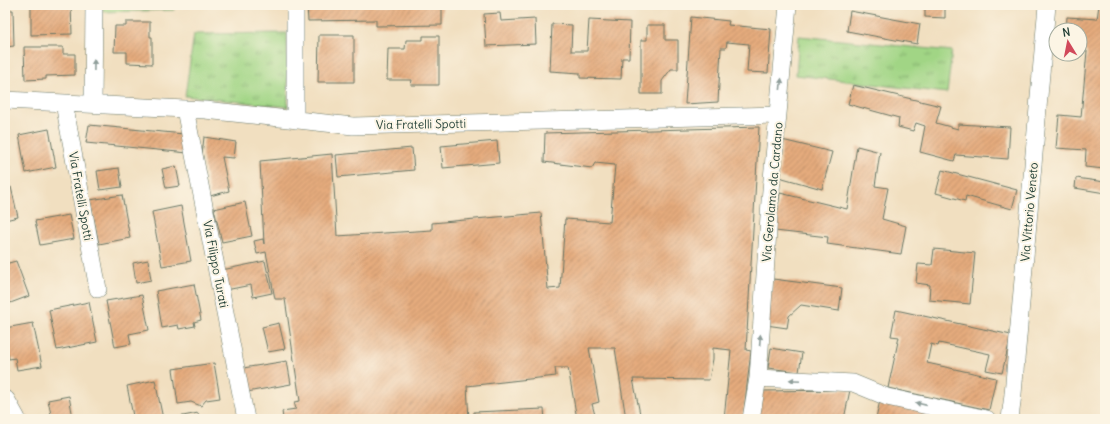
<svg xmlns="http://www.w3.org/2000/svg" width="1110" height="424" font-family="Delius,sans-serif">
<defs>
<pattern id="grass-tufts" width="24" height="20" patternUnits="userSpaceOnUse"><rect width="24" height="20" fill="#a1d585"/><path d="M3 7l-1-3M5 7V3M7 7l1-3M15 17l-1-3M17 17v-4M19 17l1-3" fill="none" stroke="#83ae6e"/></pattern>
<pattern id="building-hatch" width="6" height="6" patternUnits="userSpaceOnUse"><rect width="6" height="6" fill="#e5ab7d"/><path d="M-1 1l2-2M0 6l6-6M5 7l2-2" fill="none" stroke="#b98c67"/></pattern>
</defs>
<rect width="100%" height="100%" fill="#fcf5e5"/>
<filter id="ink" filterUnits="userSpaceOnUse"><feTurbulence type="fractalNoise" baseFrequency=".025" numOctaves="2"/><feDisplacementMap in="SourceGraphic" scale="8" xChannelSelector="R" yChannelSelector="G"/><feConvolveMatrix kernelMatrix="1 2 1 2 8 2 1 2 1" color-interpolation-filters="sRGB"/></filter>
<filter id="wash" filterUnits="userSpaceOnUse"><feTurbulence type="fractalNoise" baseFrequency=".012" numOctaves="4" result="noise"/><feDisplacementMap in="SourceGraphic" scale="16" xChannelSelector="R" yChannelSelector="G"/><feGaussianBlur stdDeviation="0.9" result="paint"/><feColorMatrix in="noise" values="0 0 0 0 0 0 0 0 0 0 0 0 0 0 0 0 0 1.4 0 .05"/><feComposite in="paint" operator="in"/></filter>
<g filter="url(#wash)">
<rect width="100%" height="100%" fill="#f1dfc0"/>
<path fill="url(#grass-tufts)" stroke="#60895c" d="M 103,5 L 174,5 L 174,10 L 103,12 Z
M 287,33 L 288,107 L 185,96 L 194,34 Z
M 799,36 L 952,51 L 947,93 L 796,75 Z"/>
<g id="blocks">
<path fill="url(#building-hatch)" d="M 31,5 L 71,5 L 72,34 L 31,35 Z
M 307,5 L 442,5 L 442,25 L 376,26 L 376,20 L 308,21 Z
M 621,5 L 642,5 L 642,8 L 621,8 Z
M 925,5 L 945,5 L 945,18 L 925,17 Z
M 1099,5 L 1105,5 L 1105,169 L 1085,167 L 1086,150 L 1056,148 L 1059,115 L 1081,117 L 1087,51 L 1080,50 L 1080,30 L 1066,30 L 1067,17 L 1097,19 Z
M 5,10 L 13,10 L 14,46 L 5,47 Z
M 850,11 L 920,24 L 917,44 L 847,31 Z
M 500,13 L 501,21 L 535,19 L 536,44 L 486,46 L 484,14 Z
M 691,17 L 729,21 L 728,25 L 771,29 L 768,73 L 747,72 L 749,44 L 727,42 L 726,48 L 721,48 L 718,102 L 685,104 Z
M 589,20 L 630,22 L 629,58 L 622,58 L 621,79 L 580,78 L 580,73 L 550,71 L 552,24 L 572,25 L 571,51 L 587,51 Z
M 126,22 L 150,22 L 150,37 L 152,37 L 152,64 L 127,63 L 127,52 L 114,52 L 115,26 L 126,26 Z
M 647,25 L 665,25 L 665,40 L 678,40 L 678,69 L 671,69 L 662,81 L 662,94 L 641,94 L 641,40 L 647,40 Z
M 319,35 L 354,35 L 354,82 L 318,82 Z
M 423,36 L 439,36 L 439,85 L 411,85 L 412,80 L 387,80 L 388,49 L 405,49 L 406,40 L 423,40 Z
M 24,47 L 63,47 L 63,54 L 75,54 L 75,75 L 46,76 L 46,79 L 25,80 Z
M 853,85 L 941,106 L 936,123 L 958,129 L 958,124 L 1010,127 L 1008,159 L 956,155 L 954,161 L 920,152 L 925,126 L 916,123 L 913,131 L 898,127 L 899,118 L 848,104 Z
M 89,125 L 184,134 L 188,153 L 86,143 Z
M 759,127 L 746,350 L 751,351 L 743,419 L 724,419 L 731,350 L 713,348 L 713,359 L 709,380 L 633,379 L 641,419 L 626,419 L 615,348 L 589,348 L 599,402 L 592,404 L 596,419 L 577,419 L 568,368 L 555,368 L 556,376 L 467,386 L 469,419 L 283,419 L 282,411 L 296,409 L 294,402 L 300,401 L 285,299 L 275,299 L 266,252 L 257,254 L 254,241 L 263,239 L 264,244 L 260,161 L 332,154 L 337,236 L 432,230 L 432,223 L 541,213 L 548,289 L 560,288 L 565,219 L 610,222 L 615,165 L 595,163 L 592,168 L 544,162 L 545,133 Z
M 49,129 L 56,167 L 26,173 L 19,135 Z
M 204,137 L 236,142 L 234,158 L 222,157 L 229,191 L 210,196 L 202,155 Z
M 782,140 L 832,152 L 822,189 L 779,177 Z
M 497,141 L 499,163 L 443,168 L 441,146 Z
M 857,146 L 880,152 L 875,186 L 888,188 L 882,219 L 906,226 L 901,254 L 827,244 L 828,237 L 775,231 L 780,193 L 847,209 Z
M 412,148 L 414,170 L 338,177 L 336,155 Z
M 176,166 L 180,186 L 166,188 L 162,169 Z
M 119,168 L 122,187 L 100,190 L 97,171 Z
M 942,170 L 1017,190 L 1012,209 L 966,196 L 965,201 L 936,193 Z
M 1076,178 L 1105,182 L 1105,193 L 1075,188 Z
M 11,187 L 18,217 L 5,220 L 5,188 Z
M 122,195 L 130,238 L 99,244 L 90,200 Z
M 245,202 L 252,236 L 222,242 L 214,209 Z
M 181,206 L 191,261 L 162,266 L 152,212 Z
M 69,215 L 74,239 L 40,245 L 35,221 Z
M 934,249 L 975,253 L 970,304 L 929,300 L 930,285 L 916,283 L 918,264 L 932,265 Z
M 148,260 L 151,280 L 136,283 L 133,263 Z
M 16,261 L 29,296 L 5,305 L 5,264 Z
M 265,261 L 272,293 L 253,297 L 251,285 L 226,290 L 222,270 Z
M 773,279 L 842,288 L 839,311 L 801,305 L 789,316 L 787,328 L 766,325 Z
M 194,284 L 201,320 L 194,322 L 195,326 L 179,329 L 178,325 L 162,328 L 156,291 Z
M 142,295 L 149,330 L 129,334 L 131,344 L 115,347 L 106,301 Z
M 89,302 L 97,342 L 57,350 L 49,310 Z
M 896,310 L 1011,335 L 1002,373 L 986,370 L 990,354 L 939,343 L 938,346 L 931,344 L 927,363 L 996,378 L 989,410 L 888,388 L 899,337 L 891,336 Z
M 33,323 L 42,366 L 17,370 L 15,358 L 9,359 L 5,338 L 5,328 Z
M 279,323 L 285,349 L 268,352 L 262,327 Z
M 771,348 L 802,353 L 799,372 L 768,368 Z
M 287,361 L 291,384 L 247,392 L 243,368 Z
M 214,363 L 220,398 L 206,400 L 201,406 L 191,402 L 178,404 L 173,369 Z
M 155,380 L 163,419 L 122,419 L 133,416 L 127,386 Z
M 850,390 L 844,419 L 756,416 L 761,391 Z
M 69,396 L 73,418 L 52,419 L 48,400 Z
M 880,400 L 941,414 L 940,419 L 876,419 Z
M 544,409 L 545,419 L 474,419 L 474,412 Z
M 198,413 L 199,419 L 178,419 L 178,417 Z"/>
</g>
</g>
<g filter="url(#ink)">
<use href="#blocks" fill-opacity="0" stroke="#687665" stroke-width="1"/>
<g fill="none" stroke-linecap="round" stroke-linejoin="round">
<g stroke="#687665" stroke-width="18">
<path id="minor" d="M 5,100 L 205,110 L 353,126 L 778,115
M 64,103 L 98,289
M 93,104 L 94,5
M 185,109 L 246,419
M 295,120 L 295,5
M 758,378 L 853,383 L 887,397 L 987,419
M 751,419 L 758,378 L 770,201 L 788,5
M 1010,419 L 1013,394 L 1047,5"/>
</g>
<g stroke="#687665" stroke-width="22">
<path id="tertiary" d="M 5,401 L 15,419"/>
</g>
<use href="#minor" stroke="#fff" stroke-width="17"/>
<use href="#tertiary" stroke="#fff" stroke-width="21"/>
</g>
<defs><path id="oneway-solid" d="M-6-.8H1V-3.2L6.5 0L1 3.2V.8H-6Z"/></defs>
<g fill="#8f9e9a">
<use href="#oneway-solid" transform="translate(94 65) rotate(-89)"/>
<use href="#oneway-solid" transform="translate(781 84) rotate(-84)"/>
<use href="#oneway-solid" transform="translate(760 340) rotate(-86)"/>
<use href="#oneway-solid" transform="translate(795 380) rotate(-177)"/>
<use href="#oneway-solid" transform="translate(921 404) rotate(-167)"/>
</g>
</g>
<g text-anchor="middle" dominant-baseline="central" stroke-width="4" stroke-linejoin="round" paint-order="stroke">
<g font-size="12" fill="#1f3d34" stroke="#fcf5e5">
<text transform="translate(421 124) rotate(-1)">Via Fratelli Spotti</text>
<text transform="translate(772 192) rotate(-85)">Via Gerolamo da Cardano</text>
<text transform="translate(81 196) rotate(80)">Via Fratelli Spotti</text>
<text transform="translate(1029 212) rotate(-85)">Via Vittorio Veneto</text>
<text transform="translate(216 264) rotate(79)">Via Filippo Turati</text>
</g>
</g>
<rect width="1110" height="424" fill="none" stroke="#fcf5e5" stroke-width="20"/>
<g transform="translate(1068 42) rotate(350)"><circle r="19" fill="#fcf5e5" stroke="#a4ab9e"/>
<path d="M0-3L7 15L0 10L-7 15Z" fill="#d1495b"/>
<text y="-6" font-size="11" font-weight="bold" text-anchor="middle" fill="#1f3d34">N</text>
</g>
</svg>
